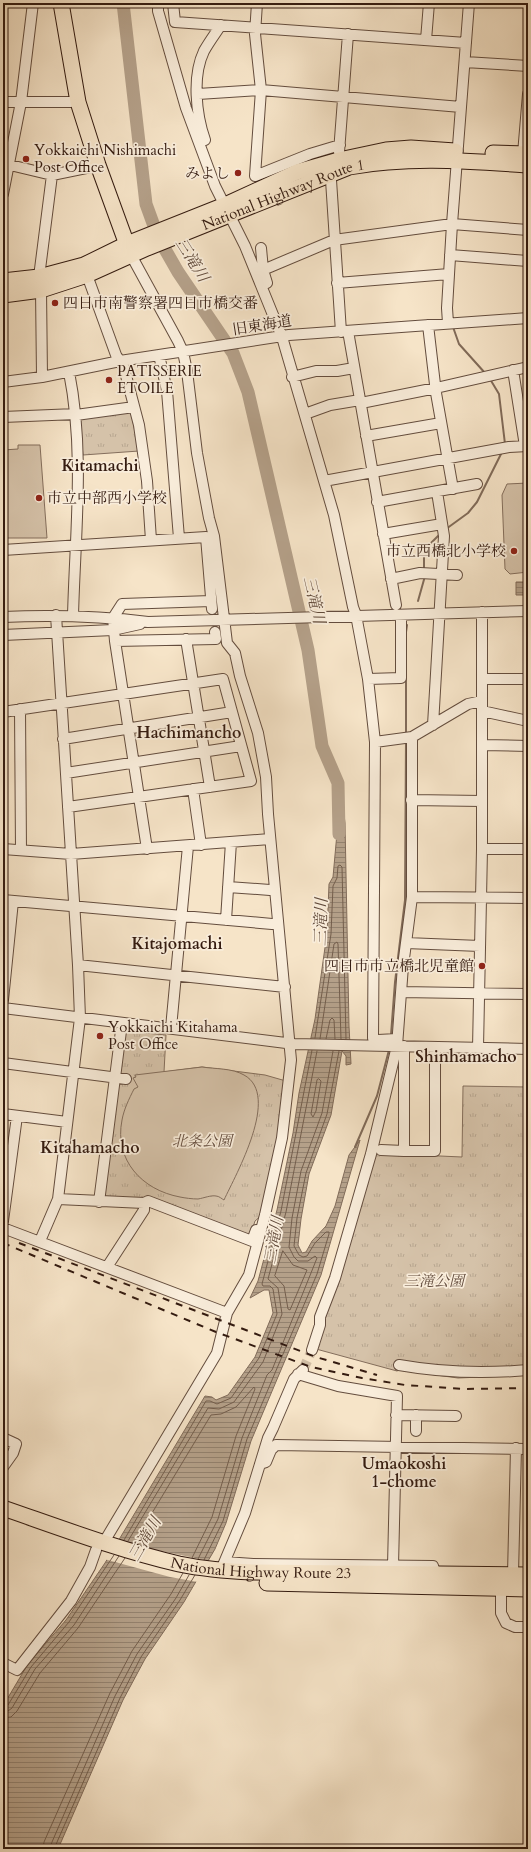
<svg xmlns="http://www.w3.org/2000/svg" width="531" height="1852" font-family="Cardo,'Noto Serif JP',serif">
<defs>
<pattern id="park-tufts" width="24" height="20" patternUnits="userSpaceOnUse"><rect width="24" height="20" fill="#d5c2a9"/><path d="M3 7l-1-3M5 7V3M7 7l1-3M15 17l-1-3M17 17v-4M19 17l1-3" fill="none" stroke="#b7a690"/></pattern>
<pattern id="water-rules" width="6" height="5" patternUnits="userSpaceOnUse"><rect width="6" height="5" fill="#b4a089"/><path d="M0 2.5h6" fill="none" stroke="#93826f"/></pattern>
</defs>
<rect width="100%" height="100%" fill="#f6e4c8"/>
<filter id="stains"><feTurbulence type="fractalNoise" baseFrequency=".005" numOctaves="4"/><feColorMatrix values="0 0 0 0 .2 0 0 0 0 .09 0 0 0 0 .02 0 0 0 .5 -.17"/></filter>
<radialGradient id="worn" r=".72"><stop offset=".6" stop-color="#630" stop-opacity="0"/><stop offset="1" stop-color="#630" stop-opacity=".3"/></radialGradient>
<path fill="url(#park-tufts)" stroke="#846e5c" d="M 131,412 L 139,451 L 83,455 L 79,417 Z
M 125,1031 L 166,1035 L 164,1072 L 202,1067 L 265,1075 L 286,1081 L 279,1135 L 263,1214 L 255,1221 L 250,1237 L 142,1197 L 135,1200 L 103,1199 Z
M 463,1086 L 528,1087 L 528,1375 L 458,1378 L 399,1370 L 397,1371 L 316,1349 L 323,1317 L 374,1153 L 462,1157 Z"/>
<path fill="#d5c2a9" stroke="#846e5c" d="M 18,445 L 40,445 L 47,538 L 3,538 L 3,450 L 18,449 Z
M 528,483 L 528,572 L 510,574 L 505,569 L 502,495 L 507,484 Z
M 202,1067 C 215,1069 232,1068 244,1075 C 281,1095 236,1174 224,1200 C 222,1199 219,1196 216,1196 C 211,1195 204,1198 198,1199 C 192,1199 185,1198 180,1197 C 142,1190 114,1160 122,1120 C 124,1109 129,1099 134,1089 L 138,1087 L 133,1078 L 136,1077 L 135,1075 Z"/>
<path fill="url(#water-rules)" stroke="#816b59" d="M 516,582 L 528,582 L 528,595 L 516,595 Z
M 341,789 L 345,823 L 349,1026 L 351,1064 L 346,1065 L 346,1056 L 342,1051 L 331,1115 L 309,1174 L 301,1219 L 298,1245 L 302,1253 L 306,1252 L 312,1241 L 326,1226 L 335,1206 L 349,1155 L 360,1140 L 321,1275 L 251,1441 L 226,1523 L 215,1549 L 184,1602 L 145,1659 L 123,1700 L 58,1849 L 3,1849 L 3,1706 L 28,1664 L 66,1620 L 105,1563 L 205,1396 L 212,1397 L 216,1400 L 228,1395 L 255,1357 L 273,1313 L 269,1290 L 264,1290 L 250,1298 L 258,1281 L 277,1210 L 293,1133 L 299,1093 L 315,1019 L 327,933 L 329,884 L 333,877 Z"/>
<path fill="#f6e4c8" d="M 117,1539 L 146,1548 L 210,1561 L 198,1582 L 170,1577 L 104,1559 Z"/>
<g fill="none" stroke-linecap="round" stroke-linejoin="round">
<path stroke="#745e4c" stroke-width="1" d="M 315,1038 L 331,934 L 333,886 L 337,878 L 338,866 L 340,865 L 342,867 L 346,1039
M 320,1039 L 334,944 L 337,942 L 338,944 L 341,1039
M 326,1039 L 330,1020 L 332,1018 L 334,1020 L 335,1039
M 319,1079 L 321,1081 L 316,1111 L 313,1117 L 311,1114 L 317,1080 Z
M 283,1251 L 293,1265 L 307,1270 L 290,1310 L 288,1309 L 284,1286 L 275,1276 Z
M 124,1540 L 206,1401 L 210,1401 L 217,1404 L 231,1398 L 259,1358 L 277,1314 L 273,1289 L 270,1286 L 263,1286 L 262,1284 L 281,1211 L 312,1050
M 128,1541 L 208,1408 L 219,1409 L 234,1402 L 263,1362 L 282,1314 L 278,1288 L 268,1279 L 286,1212 L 317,1051
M 134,1543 L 211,1415 L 221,1414 L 236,1407 L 254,1387 L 255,1389 L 236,1436 L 212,1517 L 192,1558
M 198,1559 L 218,1519 L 242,1438 L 267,1375 L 272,1370 L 317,1258 L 315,1256 L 308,1261 L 298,1261 L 294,1257 L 289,1247 L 292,1218 L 301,1171 L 322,1113 L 333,1051
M 204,1560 L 223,1521 L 247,1439 L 317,1274 L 329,1234 L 329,1232 L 326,1232 L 315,1243 L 307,1256 L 303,1257 L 299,1255 L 294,1246 L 297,1218 L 306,1173 L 327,1114 L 339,1051
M 3,1707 L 8,1705 L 31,1667 L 69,1622 L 114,1555
M 3,1712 L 8,1711 L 12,1708 L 35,1669 L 74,1625 L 119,1556
M 3,1718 L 11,1717 L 17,1711 L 40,1673 L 78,1628 L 125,1558
M 43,1849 L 44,1842 L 110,1693 L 132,1651 L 171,1594 L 183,1573
M 49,1849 L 115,1696 L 137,1654 L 176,1598 L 189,1575
M 54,1849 L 120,1698 L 141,1657 L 180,1600 L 195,1575"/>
<path stroke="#816b59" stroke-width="2" d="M 453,327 L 459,344 L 485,373
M 490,379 L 499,394 L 505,444
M 446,529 L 468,513 L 477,502 L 502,452
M 424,569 L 424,550 L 440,534
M 418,601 L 425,576
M 406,632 L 407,625
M 406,677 L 406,734
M 391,1035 L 395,982 L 405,900 L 406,741
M 355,1147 L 377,1096 L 389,1050"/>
<path stroke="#b4a089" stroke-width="13" d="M 123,3 L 146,204 L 158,237 L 178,272 L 233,353 L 248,392 L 308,650 L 322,746 L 338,783 L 339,834"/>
<path stroke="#cfbca3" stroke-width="10" stroke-dasharray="10 5" stroke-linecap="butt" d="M 303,1370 L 312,1350"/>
<g stroke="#644d3e" stroke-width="12">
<path id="minor" d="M 158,3 L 158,11 L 186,108 L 215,186 L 245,246 L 282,337 L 334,515 L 353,607 L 356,615 L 368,679 L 375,742 L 373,1038 L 378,1040 L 397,1039
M 173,3 L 175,22 L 466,43
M 257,3 L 255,34 L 261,90 L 255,176 L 310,154 L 340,145
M 426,40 L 429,3
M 465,62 L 528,66
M 198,94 L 261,90 L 461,107
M 3,102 L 71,102
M 205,140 C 196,114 192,76 204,51 C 209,42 215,34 221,25
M 339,152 L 348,34
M 523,154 L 528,94
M 10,165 L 52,175 L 91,167
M 329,173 L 331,180 L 341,332
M 3,194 L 21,102 L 33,3
M 261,248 L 263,270
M 450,255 L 528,261
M 87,275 L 116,355 L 124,368 L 139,425 L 147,481 L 151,540
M 39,277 L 52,175
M 267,283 L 263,270 L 334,240 L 452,224 L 528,230
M 337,283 L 449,274
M 41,290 L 42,377
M 448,323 L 447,308 L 452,224 L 469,3
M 428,325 L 436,393 L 453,489
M 348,331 L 396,605
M 159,355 L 167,391 L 179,538
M 513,370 L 525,446
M 69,372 C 85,452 75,534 73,616
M 292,377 L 316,371 L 337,371 L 354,368
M 3,382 L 42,377 L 120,361 L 289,335 L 528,318
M 361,403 L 436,388 L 528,367
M 305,414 L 330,405 L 360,400
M 76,415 L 134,407
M 3,417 L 76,414
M 366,436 L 441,423
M 324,481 L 509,447 L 528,446
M 377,502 L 477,484
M 383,534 L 442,524
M 3,550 L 206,537 L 212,609
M 391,579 L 420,573 L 457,575
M 3,617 C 52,615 99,616 148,622 L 528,611
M 3,635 L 113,630 L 140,624
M 186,639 L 210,787
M 115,641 L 216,639 L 215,632
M 368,679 L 401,678 L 401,619
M 482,679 L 528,679
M 20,709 L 21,850
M 482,711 L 528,721
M 3,712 L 223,679 L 251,781 L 68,807
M 433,725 L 444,536 L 437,492
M 63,739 L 232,712
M 375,742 L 412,737
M 482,745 L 528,746
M 66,773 L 241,746
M 193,789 L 201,845
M 411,800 L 482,801
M 3,849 L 71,854 L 270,839
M 147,849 L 115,641 L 113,618 L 122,604 L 211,601
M 482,849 L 528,849
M 228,887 L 270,890
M 412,897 L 528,898
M 3,900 L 272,924
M 226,920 L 231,842
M 406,943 L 480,946
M 78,965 L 285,987
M 401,992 L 528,994
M 3,1000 L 13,901
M 3,1008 L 294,1044 L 528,1049
M 171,1028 L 188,846
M 404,1046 L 404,1151 L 435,1151 L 435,1047
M 478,1048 L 482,849 L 482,612
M 3,1063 L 126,1079
M 3,1114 L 67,1122
M 381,1150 L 404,1151
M 58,1199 L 144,1203 L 144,1210 L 107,1267
M 99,1202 L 122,1023
M 144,1203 L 148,1201 L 252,1241 L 256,1230
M 3,1221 L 17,1116
M 3,1228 L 227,1313
M 40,1241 L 58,1199 L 80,1018 L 78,965 L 56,615
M 312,1350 L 320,1325 L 320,1317 L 335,1278 L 371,1154 L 397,1046 L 403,966 L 412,897 L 412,737 L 468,704 L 482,701
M 399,1365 C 444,1373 483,1374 528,1370
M 298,1374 L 338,1386 L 397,1396 L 393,1566
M 396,1415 L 456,1416
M 416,1431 L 416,1415
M 3,1438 L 16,1444 L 13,1453 L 3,1467
M 260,1464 L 266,1462 L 271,1450 L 276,1445 L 528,1449
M 104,1542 L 217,1353 L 227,1313 L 249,1275 L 265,1215 L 282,1138 L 291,1060 L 268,814 L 266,777 L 258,733 L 240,676 L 235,653 L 227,643 L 214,536 L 209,518 L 197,453 L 187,371 L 183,352 L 178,341 L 131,255
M 225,1562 L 253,1564 L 433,1566 L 436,1574
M 221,1570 L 245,1513 L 268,1438 L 273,1428 L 294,1379 L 303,1370
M 513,1574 L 516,1448
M 501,1589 L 501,1613 L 506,1623 L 515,1627 L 528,1627
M 3,1663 L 17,1670 L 71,1601 L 90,1567 L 96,1550"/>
</g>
<g stroke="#341b10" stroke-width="17">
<g id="highway">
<path d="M 61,3 L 78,102 L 98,165 L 130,253"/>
<path d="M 493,153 L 528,154"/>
<path d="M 3,281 L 39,277 L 84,265 L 127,244 L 225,205 L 297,172 L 339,160 L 386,150 L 411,148 L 455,151"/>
<path id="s1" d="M 3,295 L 41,290 L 87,275 L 147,248 L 349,167 C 409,156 468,161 528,165"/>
<path id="s2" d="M 3,1508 C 61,1528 119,1550 179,1564 C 203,1569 228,1571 252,1572 L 528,1575"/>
<path d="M 267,1583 L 528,1589"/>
</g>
</g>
<use href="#minor" stroke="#f9eddb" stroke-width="10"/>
<use href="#highway" stroke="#f6e4c8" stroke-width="15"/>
<path stroke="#341b10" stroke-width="2" stroke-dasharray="7 7" stroke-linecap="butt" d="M 3,1243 L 216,1332 L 311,1367 L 362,1378 L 405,1385 L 465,1389 L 528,1388
M 19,1243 L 316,1357 L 377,1375"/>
</g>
<g fill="#8f2418" stroke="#f9eddb" stroke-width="1.5">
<circle cx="26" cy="159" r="4"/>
<circle cx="238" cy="173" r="4"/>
<circle cx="55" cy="303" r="4"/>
<circle cx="109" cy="380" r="4"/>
<circle cx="39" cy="498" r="4"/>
<circle cx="514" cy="551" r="4"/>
<circle cx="482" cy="966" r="4"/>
<circle cx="100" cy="1036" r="4"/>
</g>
<g text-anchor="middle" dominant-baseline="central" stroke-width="3.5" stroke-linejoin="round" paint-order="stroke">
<g font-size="15" fill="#341b10" stroke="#f9eddb" text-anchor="start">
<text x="34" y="150">Yokkaichi Nishimachi<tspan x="34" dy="17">Post Office</tspan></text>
<text x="230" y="173" text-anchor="end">みよし</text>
<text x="63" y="303">四日市南警察署四日市橋交番</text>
<text x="117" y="371">PATISSERIE<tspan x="117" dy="17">ETOILE</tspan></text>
<text x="47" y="498">市立中部西小学校</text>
<text x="506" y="551" text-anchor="end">市立西橋北小学校</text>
<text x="474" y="966" text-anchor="end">四日市市立橋北児童館</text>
<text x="108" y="1027">Yokkaichi Kitahama<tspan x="108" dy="17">Post Office</tspan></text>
</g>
<g font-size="15" fill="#341b10" stroke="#f9eddb">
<text stroke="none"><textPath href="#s1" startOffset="299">National Highway Route 1</textPath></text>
<text transform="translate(262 325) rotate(-9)">旧東海道</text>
<text stroke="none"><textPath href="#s2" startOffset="267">National Highway Route 23</textPath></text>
</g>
<g font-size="15" font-style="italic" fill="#644d3e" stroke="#f9eddb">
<text x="202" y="1141">北条公園</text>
<text x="434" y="1281">三滝公園</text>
</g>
<g font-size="16" font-style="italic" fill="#614a3a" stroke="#f9eddb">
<text transform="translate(192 260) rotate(58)">三滝川</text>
<text transform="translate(314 600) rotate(77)">三滝川</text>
<text transform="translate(321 922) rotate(-88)">三滝川</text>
<text transform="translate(274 1240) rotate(-80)">三滝川</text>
<text transform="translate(145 1539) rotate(-60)">三滝川</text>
</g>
<g font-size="16" font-weight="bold" fill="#341b10" stroke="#f9eddb">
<text x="100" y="466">Kitamachi</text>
<text x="189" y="733">Hachimancho</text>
<text x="177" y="944">Kitajomachi</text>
<text x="466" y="1057">Shinhamacho</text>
<text x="90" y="1148">Kitahamacho</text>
<text x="404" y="1464">Umaokoshi<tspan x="404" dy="18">1-chome</tspan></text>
</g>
</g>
<rect width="531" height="1852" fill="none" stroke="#f6e4c8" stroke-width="16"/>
<rect x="4" y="4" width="523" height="1844" fill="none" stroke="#341b10" stroke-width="2"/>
<rect x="8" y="8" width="515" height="1836" fill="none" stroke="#341b10"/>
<rect width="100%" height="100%" filter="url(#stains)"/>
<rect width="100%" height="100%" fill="url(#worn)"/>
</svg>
